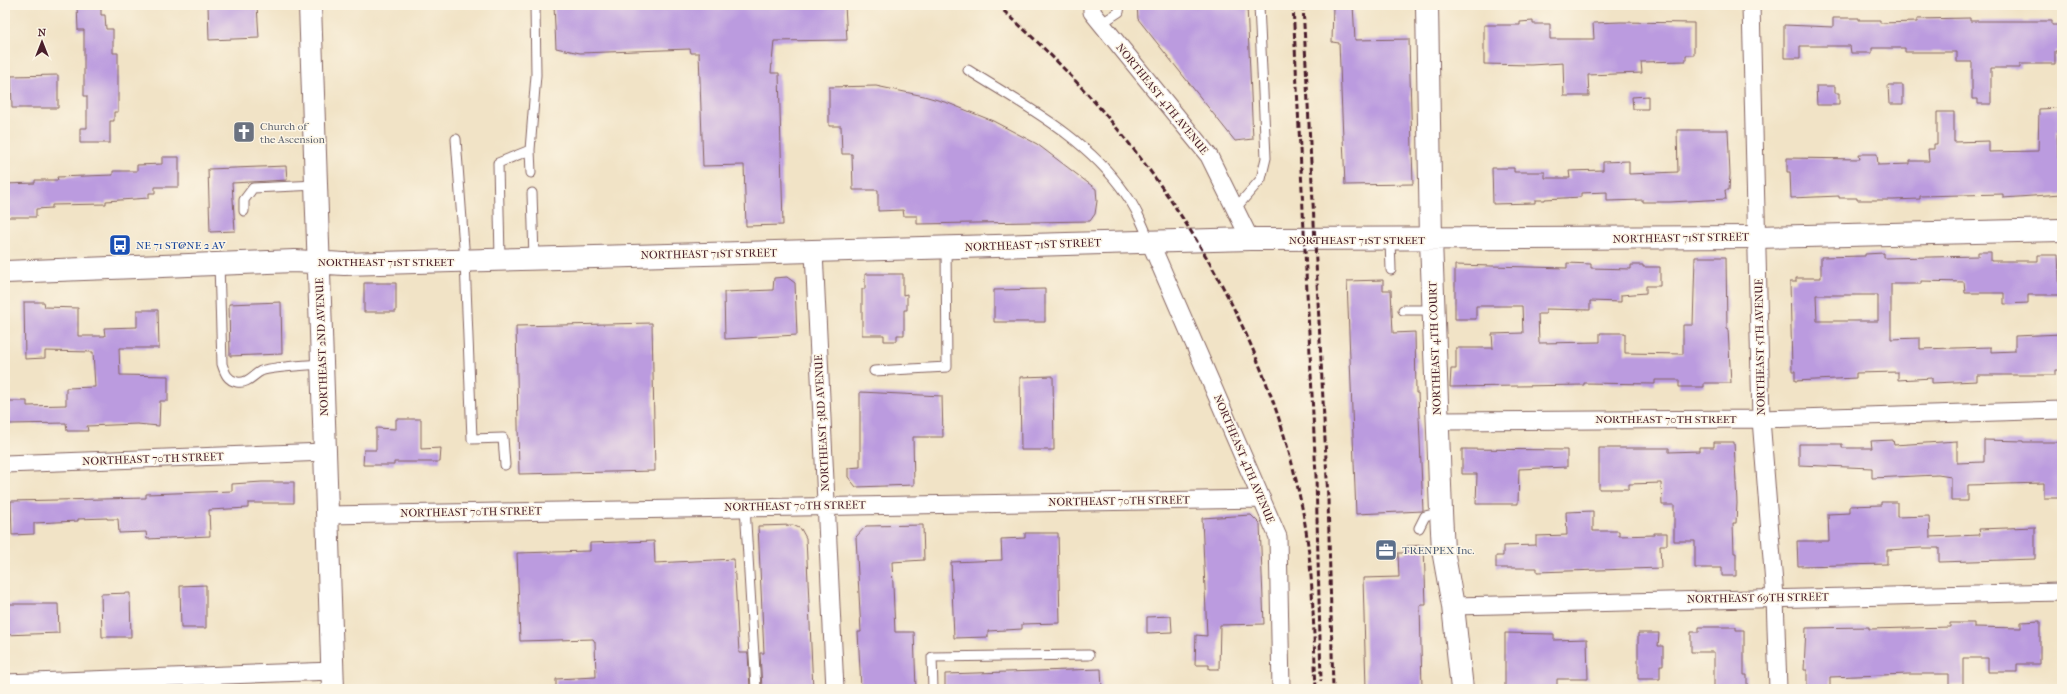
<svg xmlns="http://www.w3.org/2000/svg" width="2067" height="694" font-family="'IM FELL French Canon',serif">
<rect width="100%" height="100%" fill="#fcf5e5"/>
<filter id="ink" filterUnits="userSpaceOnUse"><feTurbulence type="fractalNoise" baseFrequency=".025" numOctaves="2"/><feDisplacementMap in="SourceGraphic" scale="8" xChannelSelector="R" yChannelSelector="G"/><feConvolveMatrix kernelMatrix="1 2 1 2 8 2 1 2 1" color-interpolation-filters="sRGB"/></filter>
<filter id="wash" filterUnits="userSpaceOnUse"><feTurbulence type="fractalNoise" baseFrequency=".012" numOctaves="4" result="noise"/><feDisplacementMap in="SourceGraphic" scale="16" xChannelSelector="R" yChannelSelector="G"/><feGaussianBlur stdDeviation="0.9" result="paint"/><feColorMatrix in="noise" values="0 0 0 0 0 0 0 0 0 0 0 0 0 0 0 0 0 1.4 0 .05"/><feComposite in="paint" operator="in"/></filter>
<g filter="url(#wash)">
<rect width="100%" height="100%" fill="#f1e3c6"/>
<g id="blocks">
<path fill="#bb9bdf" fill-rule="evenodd" d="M 77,5 L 101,5 L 101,15 L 105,15 L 106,29 L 113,29 L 113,53 L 118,53 L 118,112 L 114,112 L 114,121 L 110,121 L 110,143 L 80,143 L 80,128 L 87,128 L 87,96 L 84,96 L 84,30 L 78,30 Z
M 208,5 L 257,5 L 259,38 L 209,40 Z
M 554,5 L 845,5 L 847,40 L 774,41 L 771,73 L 779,73 L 783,225 L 746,226 L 744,165 L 703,166 L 699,53 L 691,53 L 690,49 L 580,53 L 556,48 Z
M 1137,5 L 1247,5 L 1253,139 L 1235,141 L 1138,19 Z
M 1333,5 L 1353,5 L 1355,40 L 1409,39 L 1413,184 L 1345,185 L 1339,43 L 1332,42 Z
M 1833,18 L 1859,18 L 1859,20 L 1880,20 L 1880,23 L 1917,22 L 1917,19 L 1970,18 L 1970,21 L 2052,21 L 2052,25 L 2061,25 L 2061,51 L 2055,51 L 2055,64 L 2020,64 L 2020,68 L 1991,68 L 1991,104 L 1978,104 L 1978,99 L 1972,99 L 1972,62 L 1957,62 L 1957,52 L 1905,52 L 1905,48 L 1872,48 L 1872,53 L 1851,53 L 1850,46 L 1800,46 L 1800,58 L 1784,58 L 1784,25 L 1833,27 Z
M 1533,21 L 1533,24 L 1550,24 L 1550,39 L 1594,39 L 1593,23 L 1621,22 L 1694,23 L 1694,55 L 1686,55 L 1686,61 L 1641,62 L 1642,73 L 1588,75 L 1589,96 L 1564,96 L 1563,63 L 1531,65 L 1484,64 L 1484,25 L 1520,25 L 1520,22 Z
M 58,75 L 58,108 L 12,108 L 11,76 Z
M 1888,85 L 1903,85 L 1903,104 L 1889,104 Z
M 876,86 L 924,96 L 948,103 L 993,121 L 1037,144 L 1096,189 L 1097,201 L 1095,214 L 1090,221 L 917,224 L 917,216 L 904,216 L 903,210 L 878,211 L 878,190 L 853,190 L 852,154 L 842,154 L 841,126 L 829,126 L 829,87 Z
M 1816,86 L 1835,86 L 1835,93 L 1839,93 L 1839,105 L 1817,105 Z
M 1648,96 L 1648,109 L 1633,109 L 1632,97 Z
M 2062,108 L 2062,131 L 2057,131 L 2058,158 L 2062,158 L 2062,194 L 2003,198 L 2003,194 L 1920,196 L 1920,199 L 1893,200 L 1857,200 L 1857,198 L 1839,198 L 1839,196 L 1791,198 L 1790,172 L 1787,172 L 1787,158 L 1860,159 L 1859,154 L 1877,154 L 1878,165 L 1910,164 L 1910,161 L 1929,161 L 1928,149 L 1934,149 L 1934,144 L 1937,144 L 1937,112 L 1954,112 L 1954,142 L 1989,141 L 1989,152 L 2038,151 L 2039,109 Z
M 1677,130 L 1728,130 L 1730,174 L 1729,190 L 1725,190 L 1726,199 L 1670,202 L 1643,202 L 1643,200 L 1607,201 L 1607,192 L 1581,193 L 1581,197 L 1545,199 L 1545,200 L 1535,200 L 1535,203 L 1493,204 L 1492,168 L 1514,168 L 1514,172 L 1545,172 L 1545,178 L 1570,178 L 1569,171 L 1603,170 L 1603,162 L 1629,161 L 1629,174 L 1678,172 Z
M 162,157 L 179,157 L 179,187 L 155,187 L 155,193 L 149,193 L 149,198 L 106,201 L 106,204 L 52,205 L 52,208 L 36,209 L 36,217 L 5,217 L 5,184 L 35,183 L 35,180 L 58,180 L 57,177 L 113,175 L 113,171 L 137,171 L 137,165 L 162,164 Z
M 286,166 L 287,180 L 232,183 L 235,231 L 210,232 L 208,169 Z
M 1978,252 L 1991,252 L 1991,261 L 2038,261 L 2038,255 L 2058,255 L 2060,295 L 2028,295 L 2028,303 L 2004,304 L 2004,293 L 1965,293 L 1964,282 L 1921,281 L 1921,284 L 1891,284 L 1891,339 L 1920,338 L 1920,349 L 1991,347 L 1991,352 L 2015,351 L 2015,336 L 2062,334 L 2062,370 L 2055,370 L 2055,375 L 1977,375 L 1977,381 L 1932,383 L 1932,378 L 1898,380 L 1898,372 L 1856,373 L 1856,378 L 1795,381 L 1795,371 L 1792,371 L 1790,282 L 1796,282 L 1796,278 L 1821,278 L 1821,257 L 1865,256 L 1865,254 L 1884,253 L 1884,258 L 1978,256 ZM 1816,295 L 1878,295 L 1878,321 L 1817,321 Z
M 1695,257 L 1726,257 L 1727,329 L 1728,329 L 1731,383 L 1704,383 L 1704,387 L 1679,387 L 1679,380 L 1655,380 L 1655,384 L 1584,383 L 1584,385 L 1450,387 L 1451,369 L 1456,369 L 1456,348 L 1493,348 L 1492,334 L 1523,333 L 1522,306 L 1476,306 L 1476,319 L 1455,319 L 1455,265 L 1567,268 L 1567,263 L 1591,264 L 1591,268 L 1631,269 L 1631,265 L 1643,265 L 1643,267 L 1660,267 L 1660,286 L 1646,286 L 1646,293 L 1621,295 L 1621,302 L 1590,301 L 1590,310 L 1546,309 L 1546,314 L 1538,314 L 1539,343 L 1600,342 L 1600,333 L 1625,333 L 1625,353 L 1683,354 L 1683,325 L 1693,325 Z
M 865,274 L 903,274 L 903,295 L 907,294 L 907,310 L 904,310 L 904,335 L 897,335 L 897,341 L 884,341 L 884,335 L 862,335 L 862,289 L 865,289 Z
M 787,277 L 795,283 L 797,335 L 725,339 L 724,292 L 773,290 L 774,278 Z
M 1383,280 L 1383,290 L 1391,290 L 1393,333 L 1415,332 L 1416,393 L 1418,393 L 1423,511 L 1356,514 L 1347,281 Z
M 364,283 L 396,283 L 396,312 L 364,312 Z
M 1045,289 L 1045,322 L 994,322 L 994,290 Z
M 24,302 L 44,302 L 45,307 L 78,308 L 78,336 L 105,336 L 104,328 L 137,327 L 137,310 L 158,310 L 159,348 L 119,348 L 120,375 L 168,376 L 168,401 L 160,401 L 159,426 L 137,424 L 87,426 L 88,431 L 67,431 L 66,423 L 9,424 L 9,401 L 27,401 L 27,406 L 66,405 L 66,388 L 95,387 L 93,352 L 45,351 L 45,358 L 25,359 Z
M 281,302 L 282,354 L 230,356 L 229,304 Z
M 652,323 L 655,471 L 519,474 L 516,326 Z
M 1053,376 L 1054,450 L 1021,450 L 1020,377 Z
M 860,392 L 942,396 L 943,437 L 913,437 L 914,485 L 856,487 L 848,477 L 848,468 L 860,467 Z
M 396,419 L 421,419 L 421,449 L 441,448 L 440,462 L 394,462 L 394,465 L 363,465 L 364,450 L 376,450 L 376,428 L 396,429 Z
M 1893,440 L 1894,445 L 1957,441 L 1957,463 L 1984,462 L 1984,440 L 2023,441 L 2023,442 L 2062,442 L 2061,498 L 2044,498 L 2044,483 L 1968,485 L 1968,501 L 1951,501 L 1951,477 L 1938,475 L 1872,478 L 1872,468 L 1799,465 L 1799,444 L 1842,444 L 1842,448 L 1872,448 L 1871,441 Z
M 1714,442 L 1734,442 L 1737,503 L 1736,523 L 1733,523 L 1734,553 L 1736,553 L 1736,576 L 1722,576 L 1722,568 L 1695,568 L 1695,541 L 1674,541 L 1674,505 L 1662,505 L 1661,483 L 1629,484 L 1629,489 L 1599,489 L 1599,448 L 1669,448 L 1669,452 L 1699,451 L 1699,447 L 1714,447 Z
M 1462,449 L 1567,450 L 1567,467 L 1519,469 L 1518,504 L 1476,504 L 1477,474 L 1462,474 Z
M 262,482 L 294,482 L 294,503 L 248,503 L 248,508 L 209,510 L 210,536 L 147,539 L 146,532 L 119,533 L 118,519 L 107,519 L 107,518 L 78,519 L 78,521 L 34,523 L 34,534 L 12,535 L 11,501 L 146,498 L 146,494 L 232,491 L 232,484 Z
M 1881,502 L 1897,502 L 1897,517 L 1929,516 L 1930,537 L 1980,535 L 1979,529 L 2035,527 L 2035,559 L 1939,562 L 1939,548 L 1921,548 L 1887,550 L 1887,564 L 1798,566 L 1797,541 L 1829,541 L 1828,514 L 1850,513 L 1850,506 L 1881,505 Z
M 1593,511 L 1593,531 L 1619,531 L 1619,536 L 1654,535 L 1654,533 L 1667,533 L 1667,545 L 1660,545 L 1661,568 L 1537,572 L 1537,568 L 1496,568 L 1496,556 L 1503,556 L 1503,546 L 1536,545 L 1536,536 L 1567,535 L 1566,512 Z
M 1251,515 L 1260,524 L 1264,624 L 1220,625 L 1219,669 L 1209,669 L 1209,665 L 1195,665 L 1196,635 L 1207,636 L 1202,518 Z
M 793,525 L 801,529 L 806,538 L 813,689 L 762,689 L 760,653 L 764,653 L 758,526 Z
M 923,525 L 924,560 L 892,562 L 895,632 L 914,632 L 916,689 L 861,689 L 858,632 L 861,632 L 856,537 L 866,526 Z
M 1025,533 L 1058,533 L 1060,623 L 1022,624 L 1022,629 L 988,631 L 988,637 L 954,638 L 951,562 L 1002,560 L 1001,539 L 1025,538 Z
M 654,541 L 655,563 L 734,559 L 739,653 L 748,653 L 750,689 L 556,689 L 556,679 L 596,677 L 595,642 L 593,639 L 520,641 L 517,553 L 590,551 L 590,543 Z
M 1424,545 L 1426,605 L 1420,605 L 1422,689 L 1366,689 L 1363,578 L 1399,577 L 1398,553 L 1407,553 L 1407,546 Z
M 206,585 L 206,628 L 181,628 L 180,586 Z
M 130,593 L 131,637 L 102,637 L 101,594 Z
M 5,604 L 58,604 L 59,633 L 5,635 Z
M 1171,616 L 1172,632 L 1147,633 L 1147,617 Z
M 2040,621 L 2040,664 L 2017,664 L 2017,672 L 1988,672 L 1988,658 L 1963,658 L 1963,685 L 1949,685 L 1949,674 L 1908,674 L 1830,677 L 1830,689 L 1807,689 L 1807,670 L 1804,670 L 1806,628 L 1869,627 L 1869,629 L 1950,627 L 1950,623 L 1974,623 L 1974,627 L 2021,628 L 2021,622 Z
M 1699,627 L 1736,627 L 1736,630 L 1744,630 L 1744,675 L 1747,675 L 1747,689 L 1714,689 L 1714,652 L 1691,652 L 1691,632 L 1699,632 Z
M 1505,633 L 1554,634 L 1554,640 L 1587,639 L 1588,679 L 1557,679 L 1557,689 L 1505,689 Z
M 1638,633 L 1659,633 L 1658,646 L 1663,646 L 1663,665 L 1660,665 L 1660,679 L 1638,679 Z
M 1101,669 L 1102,689 L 945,689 L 945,674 Z"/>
</g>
</g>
<g filter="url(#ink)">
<use href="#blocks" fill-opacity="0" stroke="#846461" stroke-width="1"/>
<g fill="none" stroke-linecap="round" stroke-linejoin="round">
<g stroke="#846461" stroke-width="11">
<path id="lane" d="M 1102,23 L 1119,12 L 1120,5
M 968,70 C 1025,106 1086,137 1125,193 C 1136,208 1143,225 1150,242
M 456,139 L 465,261 L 472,439 L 503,438 L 505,465
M 531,173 L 530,150 L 536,75 L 535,5
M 532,193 L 534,258
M 1235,209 L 1261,179 L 1266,158 L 1259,5
M 244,211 L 244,200 L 253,188 L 317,185
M 1390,240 L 1391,270
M 500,259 L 498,163 L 530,150
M 219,264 L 222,364 C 225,373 227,380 237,382 C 248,384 253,375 261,371 C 271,367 310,365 323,364
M 1403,310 L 1434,310
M 874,371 L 947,367 L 946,248
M 745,507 L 756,689
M 1419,528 L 1425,516 L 1441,512
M 933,689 L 932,657 L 1089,655"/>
</g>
<g stroke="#846461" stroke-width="19">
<path id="street" d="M 1092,5 L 1092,12 L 1209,156 L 1250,239
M 1751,5 L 1761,419 L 1775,597 L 1778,689
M 1150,242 L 1278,537 L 1281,689
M 814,252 L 835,689
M 1438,421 L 1761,419 L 2062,410
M 5,464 L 326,452
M 328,515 L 1262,499
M 1453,606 L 2062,592
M 5,683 L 333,671"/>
</g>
<g stroke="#846461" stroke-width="24">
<path id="secondary" d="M 310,5 L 333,689
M 1427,5 L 1431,240 L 1441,512 L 1443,550 L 1453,606 L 1462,689
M 5,272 L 295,261 L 344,264 L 1250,239 L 1757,237 L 2062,230"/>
</g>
<use href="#lane" stroke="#fff" stroke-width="9"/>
<use href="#street" stroke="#fff" stroke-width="17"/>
<use href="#secondary" stroke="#fff" stroke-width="22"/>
<path stroke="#4a1f2b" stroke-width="3" stroke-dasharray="6 3" stroke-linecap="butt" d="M 997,5 C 1143,132 1260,306 1300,498 C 1314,560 1313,626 1316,689
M 1293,5 L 1316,476 L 1321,681
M 1303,5 L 1328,499 L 1333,689"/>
</g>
</g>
<defs>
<g id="church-square" transform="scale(1.15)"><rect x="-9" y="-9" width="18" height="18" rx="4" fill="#6b7280" stroke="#fcf5e5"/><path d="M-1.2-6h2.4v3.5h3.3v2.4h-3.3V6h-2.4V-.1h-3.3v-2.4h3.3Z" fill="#fff"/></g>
<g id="bus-square" transform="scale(1.15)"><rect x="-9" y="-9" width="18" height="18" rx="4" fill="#1a4fb4" stroke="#fcf5e5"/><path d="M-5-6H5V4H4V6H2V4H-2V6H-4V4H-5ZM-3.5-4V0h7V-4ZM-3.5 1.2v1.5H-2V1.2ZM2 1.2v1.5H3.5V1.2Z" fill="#fff"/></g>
<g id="office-square" transform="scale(1.15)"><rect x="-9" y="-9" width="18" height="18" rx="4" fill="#5c6f8a" stroke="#fcf5e5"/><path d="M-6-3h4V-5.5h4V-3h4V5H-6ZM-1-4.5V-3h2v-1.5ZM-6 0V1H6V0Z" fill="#fff"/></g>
</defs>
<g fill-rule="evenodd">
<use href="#church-square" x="244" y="132"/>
<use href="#bus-square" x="120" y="245"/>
<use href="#office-square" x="1386" y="550"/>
</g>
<g text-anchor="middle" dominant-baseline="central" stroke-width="3" stroke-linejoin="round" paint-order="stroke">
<g font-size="11" fill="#4a1f2b" stroke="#fcf5e5">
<text transform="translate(1162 99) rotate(51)">NORTHEAST 4TH AVENUE</text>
<text transform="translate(1681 238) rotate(-1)">NORTHEAST 71ST STREET</text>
<text x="1357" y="240">NORTHEAST 71ST STREET</text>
<text transform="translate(1033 245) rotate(-2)">NORTHEAST 71ST STREET</text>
<text transform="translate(709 254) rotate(-1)">NORTHEAST 71ST STREET</text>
<text x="386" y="262">NORTHEAST 71ST STREET</text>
<text transform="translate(322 347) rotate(-92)">NORTHEAST 2ND AVENUE</text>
<text transform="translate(1760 347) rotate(-91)">NORTHEAST 5TH AVENUE</text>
<text transform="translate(1435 348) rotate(-92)">NORTHEAST 4TH COURT</text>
<text x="1666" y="419">NORTHEAST 70TH STREET</text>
<text transform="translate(822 423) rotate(-93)">NORTHEAST 3RD AVENUE</text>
<text transform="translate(153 459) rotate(-2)">NORTHEAST 70TH STREET</text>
<text transform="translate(1244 459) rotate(67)">NORTHEAST 4TH AVENUE</text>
<text transform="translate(1119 501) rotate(-1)">NORTHEAST 70TH STREET</text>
<text transform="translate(795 506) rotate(-1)">NORTHEAST 70TH STREET</text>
<text transform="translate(471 512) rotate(-1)">NORTHEAST 70TH STREET</text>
<text transform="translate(1758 598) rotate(-1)">NORTHEAST 69TH STREET</text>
</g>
<g font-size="11" fill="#5b616d" stroke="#fcf5e5" text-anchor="start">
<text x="260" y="126">Church of<tspan x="260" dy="13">the Ascension</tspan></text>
</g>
<g font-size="11" fill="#164399" stroke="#fcf5e5" text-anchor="start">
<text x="136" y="245">NE 71 ST@NE 2 AV</text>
</g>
<g font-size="11" fill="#4e5e75" stroke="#fcf5e5" text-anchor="start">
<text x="1402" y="550">TRENPEX Inc.</text>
</g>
</g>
<rect width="2067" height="694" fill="none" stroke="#fcf5e5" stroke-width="20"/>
<g transform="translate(42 42)" stroke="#fcf5e5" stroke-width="3" paint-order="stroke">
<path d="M0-3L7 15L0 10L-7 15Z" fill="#4a1f2b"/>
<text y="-6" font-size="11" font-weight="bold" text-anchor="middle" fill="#4a1f2b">N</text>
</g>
</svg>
